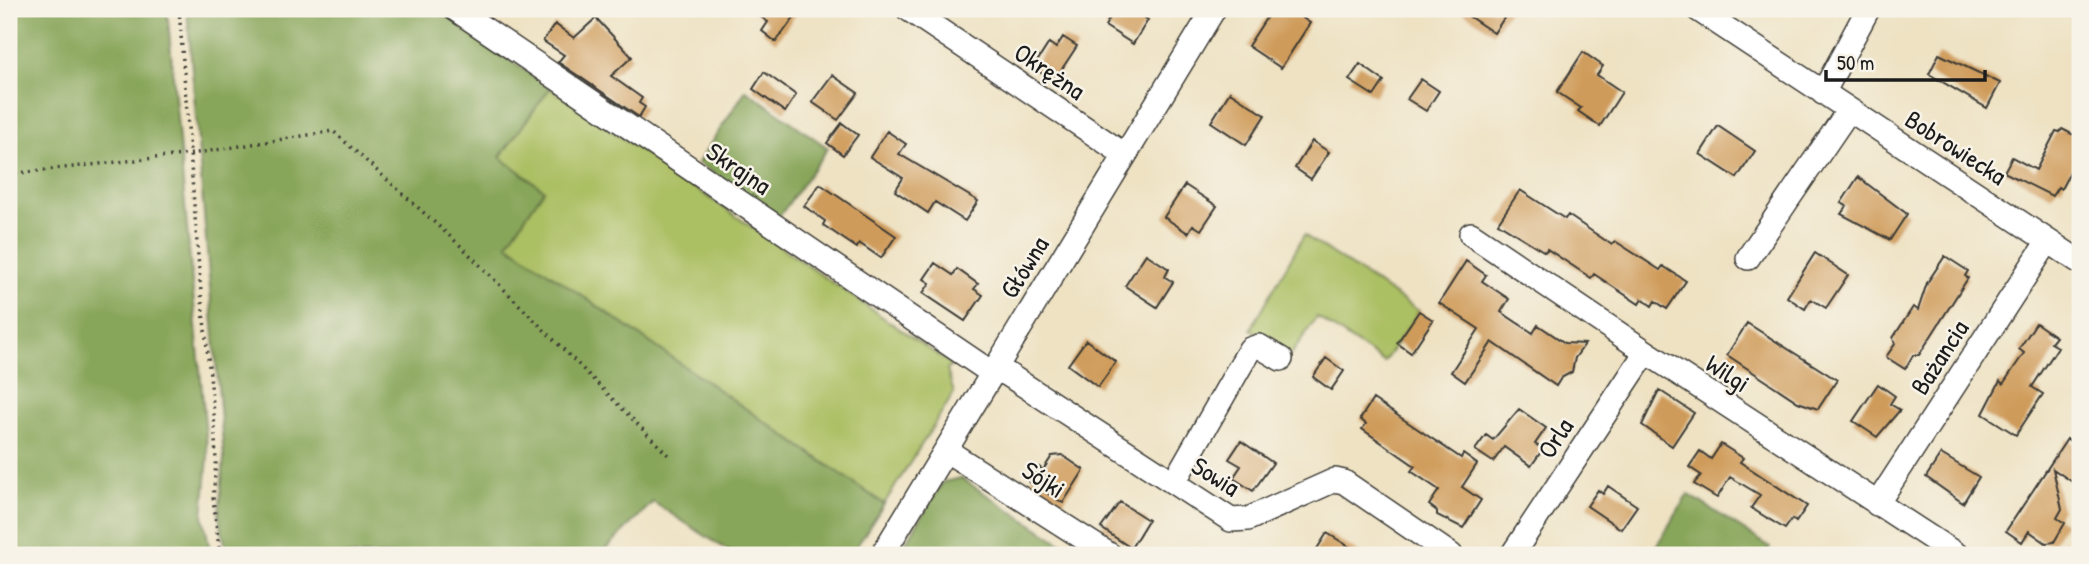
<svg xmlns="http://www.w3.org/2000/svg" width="2089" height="564" font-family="'Patrick Hand',sans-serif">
<rect width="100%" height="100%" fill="#f7f3e8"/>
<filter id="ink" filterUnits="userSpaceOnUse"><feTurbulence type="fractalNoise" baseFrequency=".0143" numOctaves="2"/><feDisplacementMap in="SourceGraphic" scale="14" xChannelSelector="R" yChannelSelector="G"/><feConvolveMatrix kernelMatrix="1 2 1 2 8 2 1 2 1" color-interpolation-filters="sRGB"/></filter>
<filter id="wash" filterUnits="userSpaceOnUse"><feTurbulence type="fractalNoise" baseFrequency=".00686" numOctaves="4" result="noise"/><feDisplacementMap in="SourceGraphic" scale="28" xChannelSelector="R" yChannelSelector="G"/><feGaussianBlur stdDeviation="1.57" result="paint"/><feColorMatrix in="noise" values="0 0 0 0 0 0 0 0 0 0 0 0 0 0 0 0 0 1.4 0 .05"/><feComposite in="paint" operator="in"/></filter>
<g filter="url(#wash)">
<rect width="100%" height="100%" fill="#eee2c3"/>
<path fill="#abbf64" stroke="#646e40" stroke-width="2" d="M 550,88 L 952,365 L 947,370 L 954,393 L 884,504 L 507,244 L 500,157 Z
M 1304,235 L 1419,311 L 1384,362 L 1317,317 L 1290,356 L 1251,329 Z"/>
<path fill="#88a65a" stroke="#52613b" stroke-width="2" d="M 9,9 L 167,9 L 208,457 L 203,515 L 211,555 L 9,555 Z
M 187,9 L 437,9 L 550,88 L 500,157 L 544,190 L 507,244 L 884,504 L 851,555 L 735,555 L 653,502 L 600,555 L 227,555 L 219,515 L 224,458 Z
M 746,90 L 828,148 L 779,217 L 698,163 Z
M 961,478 L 1079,555 L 898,555 L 943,482 Z
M 1688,494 L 1770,547 L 1767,552 L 1772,555 L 1651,555 Z"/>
<g id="blocks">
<path fill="#cf9b5a" d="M 750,9 L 800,9 L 776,42 L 762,31 L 768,22 Z
M 1115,9 L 1150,9 L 1145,18 L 1148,20 L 1133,44 L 1105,26 Z
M 1272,9 L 1289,9 L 1310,23 L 1281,68 L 1248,46 Z
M 1458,9 L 1510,9 L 1494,33 Z
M 596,18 L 632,57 L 611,76 L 642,98 L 639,103 L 645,107 L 639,117 L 558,62 L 564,55 L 543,41 L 555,24 L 574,38 Z
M 1063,37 L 1077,46 L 1054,81 L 1033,68 L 1049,43 L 1056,48 Z
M 1583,52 L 1603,66 L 1597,75 L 1622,92 L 1600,126 L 1578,111 L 1581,108 L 1557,92 Z
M 1939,54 L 2000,83 L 1987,108 L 1929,74 Z
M 1360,64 L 1384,81 L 1374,96 L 1349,80 Z
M 764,72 L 796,95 L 785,112 L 753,89 Z
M 832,75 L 858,93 L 838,120 L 812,102 Z
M 1421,79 L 1439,91 L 1426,111 L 1407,99 Z
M 1230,92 L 1265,115 L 1246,145 L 1211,122 Z
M 842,123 L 858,135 L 843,155 L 827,143 Z
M 1718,126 L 1755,151 L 1737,178 L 1700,154 Z
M 2062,129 L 2080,138 L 2080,153 L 2061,189 L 2058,187 L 2052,196 L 2004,172 L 2012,157 L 2036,170 L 2056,131 L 2060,132 Z
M 887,131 L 906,144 L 899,154 L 978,201 L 965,221 L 935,202 L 928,213 L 895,191 L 903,178 L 870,157 Z
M 1312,141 L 1329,152 L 1311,179 L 1295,168 Z
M 1858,177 L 1907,214 L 1890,240 L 1841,214 L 1847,206 L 1841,203 Z
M 820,184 L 896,236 L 881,258 L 859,243 L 857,248 L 823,225 L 825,221 L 804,206 Z
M 1185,185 L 1217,206 L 1201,230 L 1193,225 L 1188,233 L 1164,217 Z
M 1520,190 L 1565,219 L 1568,215 L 1612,245 L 1615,241 L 1660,270 L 1663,266 L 1686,281 L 1667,309 L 1655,301 L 1652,306 L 1642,299 L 1639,304 L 1594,274 L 1591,278 L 1547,249 L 1545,252 L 1498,223 Z
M 1815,253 L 1848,275 L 1826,308 L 1811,299 L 1805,309 L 1787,297 Z
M 1146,254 L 1169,269 L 1165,277 L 1173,282 L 1157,307 L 1125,286 Z
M 1945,256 L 1968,271 L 1965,276 L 1968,278 L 1919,355 L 1913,355 L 1905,369 L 1886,357 L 1895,344 L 1893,338 L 1913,307 L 1918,310 L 1927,283 Z
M 1466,261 L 1486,275 L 1482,281 L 1509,299 L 1501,312 L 1533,333 L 1538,325 L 1565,343 L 1585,344 L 1575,358 L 1572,372 L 1561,378 L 1556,386 L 1492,342 L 1465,382 L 1451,372 L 1479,329 L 1439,303 Z
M 935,263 L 953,275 L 957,269 L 978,284 L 974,289 L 983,295 L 965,321 L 923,293 L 930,283 L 924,279 Z
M 1419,311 L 1433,320 L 1411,353 L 1397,343 Z
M 1747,323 L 1837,380 L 1818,409 L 1798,402 L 1727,355 Z
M 2036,323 L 2056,337 L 2051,343 L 2058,347 L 2032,387 L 2043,394 L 2016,435 L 1983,414 L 2000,381 L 2003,384 L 2024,353 L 2019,349 Z
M 1086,340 L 1116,362 L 1098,387 L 1068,365 Z
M 1326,358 L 1344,371 L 1331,390 L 1313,377 Z
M 1878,384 L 1895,396 L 1890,404 L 1900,410 L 1877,437 L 1853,421 Z
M 1659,390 L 1694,413 L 1672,446 L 1642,425 Z
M 1373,399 L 1461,458 L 1463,454 L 1477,464 L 1462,487 L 1481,500 L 1463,528 L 1437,515 L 1437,511 L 1429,505 L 1439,490 L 1411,471 L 1415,466 L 1362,429 L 1366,424 L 1360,419 Z
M 1519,409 L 1546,428 L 1535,444 L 1543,449 L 1531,466 L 1504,447 L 1493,462 L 1475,450 L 1486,435 L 1493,440 Z
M 2067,439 L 2080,448 L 2080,487 L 2053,469 L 2062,509 L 2057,518 L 2065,523 L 2054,542 L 2046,543 L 2029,531 L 2022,542 L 2006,531 Z
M 1241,441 L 1273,463 L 1253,491 L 1233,478 L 1241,466 L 1229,459 Z
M 1721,444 L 1743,458 L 1740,462 L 1807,506 L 1796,522 L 1792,519 L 1785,529 L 1751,508 L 1760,495 L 1730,477 L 1717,498 L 1694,484 L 1701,475 L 1689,467 L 1700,451 L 1711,459 Z
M 1941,454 L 1979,477 L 1963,503 L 1926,477 Z
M 1062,455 L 1084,470 L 1063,503 L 1029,482 L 1039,467 L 1043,470 L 1052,456 Z
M 1608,486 L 1637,506 L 1621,529 L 1587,506 L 1598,490 L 1603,494 Z
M 1120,502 L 1148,520 L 1131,548 L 1101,528 Z
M 1327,533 L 1363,555 L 1313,555 Z"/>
</g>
</g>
<g filter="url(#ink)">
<use href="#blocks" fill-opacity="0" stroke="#3c3a35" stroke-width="2"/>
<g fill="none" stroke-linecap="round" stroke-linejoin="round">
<g stroke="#3c3a35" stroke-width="26">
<path id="minor" d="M 455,9 L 983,367 L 1007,374 L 1231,520 L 1248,519 L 1335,480 L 1344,482 L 1451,555
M 908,9 L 1125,155
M 1697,9 L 2080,262
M 1823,93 L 1868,9
M 1471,234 L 1646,352 L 1957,555
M 1748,258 L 1849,110
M 947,451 L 1110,555
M 1174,482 L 1250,349 L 1259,346 L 1281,359
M 1877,504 L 2048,241
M 882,555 L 1214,9
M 1512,555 L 1646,352"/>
</g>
<path stroke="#3c3a35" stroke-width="3.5" stroke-dasharray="2 5" stroke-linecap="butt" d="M 179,9 L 200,282 L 214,413 L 216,462 L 213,499 L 220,555
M 9,174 L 191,154 L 333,131 L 464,249 L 668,455"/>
<use href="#minor" stroke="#fff" stroke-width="23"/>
</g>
</g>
<g text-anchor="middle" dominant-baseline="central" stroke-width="5" stroke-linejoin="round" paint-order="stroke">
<g font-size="26" fill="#1c1c1c" stroke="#f7f3e8">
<text transform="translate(1050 71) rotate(34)">Okrężna</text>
<text transform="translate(1956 147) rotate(33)">Bobrowiecka</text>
<text transform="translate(739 168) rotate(34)">Skrajna</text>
<text transform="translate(1024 267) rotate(-58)">Główna</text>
<text transform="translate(1939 357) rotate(-57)">Bażancia</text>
<text transform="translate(1728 373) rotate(33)">Wilgi</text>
<text transform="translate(1555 438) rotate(-57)">Orla</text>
<text transform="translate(1216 476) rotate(32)">Sowia</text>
<text transform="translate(1044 479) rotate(33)">Sójki</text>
</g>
</g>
<rect width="2089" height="564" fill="none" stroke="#f7f3e8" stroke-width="35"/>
<path d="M1826 70v10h159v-10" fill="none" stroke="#1c1c1c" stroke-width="3.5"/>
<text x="1837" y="70" font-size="21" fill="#1c1c1c" stroke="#f7f3e8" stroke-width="5" paint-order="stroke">50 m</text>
</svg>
